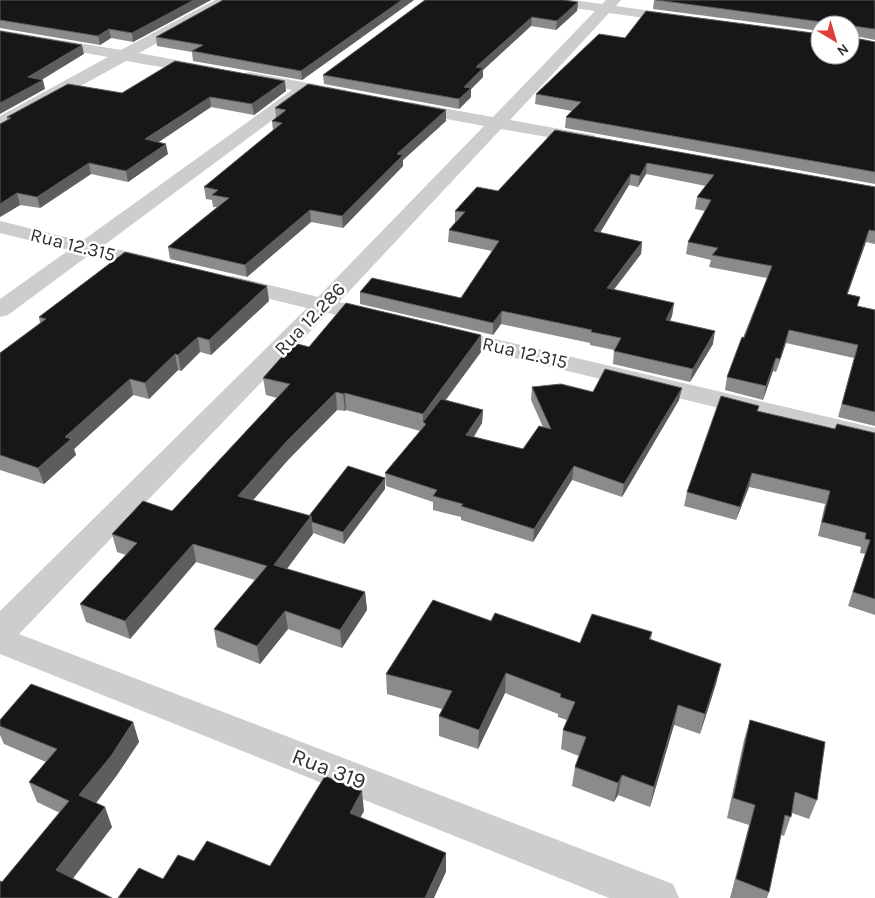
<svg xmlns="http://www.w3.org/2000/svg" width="875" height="898" font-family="Karla,sans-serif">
<rect width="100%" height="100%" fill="#fff"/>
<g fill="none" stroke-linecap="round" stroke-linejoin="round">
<path fill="#cdcdcd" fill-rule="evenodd" d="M 215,0 L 232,0 L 230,3 L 139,53 L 213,67 L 215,70 L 213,73 L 207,75 L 126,61 L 6,127 L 0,128 L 0,116 L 108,57 L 0,38 L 0,30 L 121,50 Z
M 536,0 L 573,0 L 602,4 L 606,0 L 621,0 L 616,6 L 680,15 L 685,16 L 687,19 L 685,22 L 680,23 L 609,13 L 510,120 L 594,135 L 597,139 L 594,143 L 588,144 L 501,129 L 339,302 L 386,313 L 390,318 L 386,323 L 378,325 L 328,313 L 19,634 L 673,884 L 679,898 L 609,898 L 0,654 L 0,611 L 307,308 L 224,288 L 221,283 L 224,278 L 232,276 L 318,297 L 484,126 L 403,111 L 400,107 L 403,103 L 409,102 L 493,117 L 595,11 L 543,4 Z
M 249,72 L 340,89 L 346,90 L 348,94 L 346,98 L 340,99 L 309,93 L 103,246 L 164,260 L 167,265 L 164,270 L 156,272 L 89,255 L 8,315 L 0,317 L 0,299 L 69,250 L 0,233 L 0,221 L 82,241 L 292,90 L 243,80 L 241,77 L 243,74 Z
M 444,327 L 875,428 L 875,446 L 436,339 L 432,334 L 436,329 Z"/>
</g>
<path fill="#8b8b8b" d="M 0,0 L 211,0 L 133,42 L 111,38 L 100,45 L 0,28 Z
M 223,0 L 414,0 L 302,80 L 193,61 L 192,52 L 157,46 L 156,37 Z
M 654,0 L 875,0 L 875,40 L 850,35 L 850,37 L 875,42 L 875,184 L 565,128 L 566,117 L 572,111 L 535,104 L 536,94 L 625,38 L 820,55 L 850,25 L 820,25 L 820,31 L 653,9 Z
M 578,2 L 577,11 L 556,30 L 531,26 L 483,70 L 483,77 L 471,89 L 471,97 L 459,109 L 324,84 L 323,75 Z
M 286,91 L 254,115 L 211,107 L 158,142 L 168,154 L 128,182 L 91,174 L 40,208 L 20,205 L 0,217 L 7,120 L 7,117 L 122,93 Z
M 275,108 L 446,121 L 403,160 L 403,166 L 343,228 L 311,222 L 247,277 L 170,259 L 168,247 L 217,207 L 213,207 L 212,200 L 206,199 L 204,187 L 273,130 L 272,121 L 276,117 Z
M 555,130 L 875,187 L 875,244 L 866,242 L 847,295 L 857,306 L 875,310 L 875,426 L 838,417 L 854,358 L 786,343 L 776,372 L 773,371 L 763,400 L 725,390 L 727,377 L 767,278 L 709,267 L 711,260 L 686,254 L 688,242 L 705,211 L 695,209 L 697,197 L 706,186 L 646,174 L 638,187 L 629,185 L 600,233 L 642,242 L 641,254 L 614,289 L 674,303 L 672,316 L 670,321 L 713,344 L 690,382 L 613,364 L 614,350 L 590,345 L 590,343 L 501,324 L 493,335 L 360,304 L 360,292 L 461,298 L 492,251 L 448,242 L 449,230 L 455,222 L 455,211 L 498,191 Z
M 269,301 L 211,355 L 200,352 L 181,371 L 178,370 L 149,399 L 133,395 L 74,449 L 76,455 L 44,484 L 0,470 L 0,353 L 40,323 L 39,317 Z
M 481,335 L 481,352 L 446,400 L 483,410 L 482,423 L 474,437 L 523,449 L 543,427 L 531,400 L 532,387 L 593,392 L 679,400 L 622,497 L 572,480 L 533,542 L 461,520 L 461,517 L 433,510 L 433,502 L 386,486 L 385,473 L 420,431 L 346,410 L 345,411 L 337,410 L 288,460 L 253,500 L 309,516 L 385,478 L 385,489 L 344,544 L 313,533 L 287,569 L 365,592 L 367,610 L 342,648 L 288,629 L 260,664 L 217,647 L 214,629 L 255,580 L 196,562 L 130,639 L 86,622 L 80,604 L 126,555 L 117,552 L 112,534 L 172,511 L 277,398 L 266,395 L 263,378 L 309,347 Z
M 759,406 L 758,411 L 835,429 L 875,433 L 875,615 L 848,606 L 865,554 L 860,553 L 861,547 L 818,536 L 825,504 L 749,487 L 736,520 L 684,506 L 687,492 Z
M 491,621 L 580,643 L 652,632 L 651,640 L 721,664 L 716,684 L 700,734 L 674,725 L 650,807 L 618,795 L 614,802 L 572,786 L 575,767 L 579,756 L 561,749 L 563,730 L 567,720 L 558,717 L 558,714 L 505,693 L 478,749 L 439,736 L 439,716 L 442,709 L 387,694 L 386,674 Z
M 0,720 L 133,722 L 139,742 L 117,775 L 96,803 L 112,827 L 73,878 L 2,882 L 60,813 L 37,802 L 29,782 L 46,762 L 4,744 L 0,735 Z
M 750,720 L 817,800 L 809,819 L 792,813 L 784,836 L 781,835 L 769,892 L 767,898 L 730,898 L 749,825 L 727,818 L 744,740 Z"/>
<path fill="#5d5d5d" d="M 194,0 L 211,0 L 133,42 L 132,33 Z
M 402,0 L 414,0 L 302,80 L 301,71 Z
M 578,2 L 577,11 L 556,30 L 557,21 Z
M 532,17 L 531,26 L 483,70 L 483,77 L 471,89 L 471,97 L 459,109 L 459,99 L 464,87 L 476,67 Z
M 109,29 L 111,38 L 100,45 L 98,36 Z
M 82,45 L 84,54 L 30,87 L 43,80 L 45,89 L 0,114 L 0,103 L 28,77 Z
M 285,81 L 286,91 L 254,115 L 252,104 Z
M 210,97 L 211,107 L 147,150 L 145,139 Z
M 446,110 L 446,121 L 403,160 L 403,166 L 343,228 L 342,216 L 397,154 Z
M 166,144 L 168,154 L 128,182 L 126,171 Z
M 89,163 L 91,174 L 40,208 L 37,197 Z
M 647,163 L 646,174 L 638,187 L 640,176 Z
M 631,174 L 629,185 L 593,244 L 594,231 Z
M 17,193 L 20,205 L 0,217 L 0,204 Z
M 310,210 L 311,222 L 247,277 L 245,265 Z
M 869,230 L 866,242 L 843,307 L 847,294 Z
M 642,242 L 641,254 L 606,300 L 607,288 Z
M 267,286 L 269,301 L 211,355 L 209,340 Z
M 674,303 L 672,316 L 664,333 L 666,320 Z
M 502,311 L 501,324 L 493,335 L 493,323 Z
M 789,330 L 786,343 L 776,372 L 780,359 Z
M 715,331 L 713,344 L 690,382 L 693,369 Z
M 481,335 L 481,352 L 426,426 L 426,424 L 423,422 L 423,431 L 423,414 Z
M 198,337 L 200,352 L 181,371 L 178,355 Z
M 175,354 L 178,370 L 149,399 L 145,383 Z
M 776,358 L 773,371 L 763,400 L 766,386 Z
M 130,379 L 133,395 L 74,449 L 76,455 L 44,484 L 38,468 L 65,437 Z
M 682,388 L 679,400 L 622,497 L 624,484 Z
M 336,392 L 337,410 L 288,460 L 241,514 L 238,496 L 286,442 Z
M 345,393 L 346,410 L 345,411 L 343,394 Z
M 483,410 L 482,423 L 466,448 L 466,435 Z
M 574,466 L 572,480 L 533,542 L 534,529 Z
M 752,473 L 749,487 L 736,520 L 740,507 Z
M 385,478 L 385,489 L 344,544 L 343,532 Z
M 311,516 L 313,534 L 276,583 L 274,565 Z
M 193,544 L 196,562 L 130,639 L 125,621 Z
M 365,592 L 367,610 L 342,648 L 340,630 Z
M 285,611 L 288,629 L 260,664 L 257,646 Z
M 721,664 L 716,684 L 700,734 L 705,714 Z
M 506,673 L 505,693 L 478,749 L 479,730 Z
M 678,705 L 674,725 L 650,807 L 654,787 Z
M 133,722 L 139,742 L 117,775 L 87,815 L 79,795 Z
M 622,775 L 618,795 L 614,802 L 618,783 Z
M 362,791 L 364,811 L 352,833 L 350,813 Z
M 105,807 L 112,827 L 65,889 L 56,870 Z
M 446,853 L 446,872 L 434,898 L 425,898 Z"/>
<path fill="#171717" stroke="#5d5d5d" d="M 0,0 L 194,0 L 132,33 L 109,29 L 98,36 L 0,20 Z
M 223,0 L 402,0 L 301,71 L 192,51 L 203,45 L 156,37 Z
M 425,0 L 563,0 L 578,2 L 557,21 L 532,17 L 476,67 L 483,68 L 464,87 L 471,88 L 459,99 L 323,75 Z
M 656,0 L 875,0 L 875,29 L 853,26 L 850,27 L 850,37 L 875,42 L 875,172 L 566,117 L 581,102 L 536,94 L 599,34 L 625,38 L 646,11 L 820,34 L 820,55 L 850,55 L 850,25 L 823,25 L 822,22 Z
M 0,31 L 82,45 L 28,77 L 43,80 L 0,103 Z
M 175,61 L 285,81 L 252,104 L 210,97 L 145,139 L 166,144 L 126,171 L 89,163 L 37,197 L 17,193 L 0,204 L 0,124 L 11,118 L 7,117 L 68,84 L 122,93 Z
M 308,84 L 446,110 L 397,154 L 403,155 L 342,216 L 310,210 L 245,265 L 168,247 L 229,198 L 212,195 L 218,190 L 204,187 L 282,123 L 272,121 L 286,110 L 275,108 Z
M 555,130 L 875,187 L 875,231 L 869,230 L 847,294 L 860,297 L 857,306 L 875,310 L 875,412 L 842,404 L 858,345 L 789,330 L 780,359 L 776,358 L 766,386 L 727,377 L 742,337 L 744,338 L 772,266 L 712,255 L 718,248 L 688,242 L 711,200 L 697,197 L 714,175 L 647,163 L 640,176 L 631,174 L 594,231 L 642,242 L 607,288 L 674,303 L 666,320 L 715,331 L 693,369 L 614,351 L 621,338 L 591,332 L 592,330 L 502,311 L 493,323 L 360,292 L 372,278 L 461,298 L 499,241 L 449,230 L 465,212 L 455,211 L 477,187 L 498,191 Z
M 125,252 L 267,286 L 209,340 L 198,337 L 178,355 L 175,354 L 145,383 L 130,379 L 65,437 L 71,439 L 38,468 L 0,455 L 0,353 L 46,319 L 39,317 Z
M 346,303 L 481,335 L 423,414 L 345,393 L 343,394 L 336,392 L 286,442 L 238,496 L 311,516 L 274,565 L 365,592 L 340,630 L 285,611 L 257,646 L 214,629 L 267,566 L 193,544 L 125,621 L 80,604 L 137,543 L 112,534 L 143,501 L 172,511 L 290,384 L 263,378 L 294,343 L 309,347 Z
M 605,369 L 682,388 L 624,484 L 574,466 L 534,529 L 461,506 L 463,504 L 433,496 L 437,490 L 385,473 L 426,424 L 423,422 L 441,399 L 483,410 L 466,435 L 523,449 L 539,426 L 551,429 L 532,387 L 561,384 L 593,392 Z
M 721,396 L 759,406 L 757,411 L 835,429 L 837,424 L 875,433 L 875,599 L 853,592 L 870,540 L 865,539 L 866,533 L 822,522 L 830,491 L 752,473 L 740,507 L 687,492 Z
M 348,466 L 385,478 L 343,532 L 312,522 L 311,516 L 309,516 Z
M 433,600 L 491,621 L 495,613 L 580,643 L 592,614 L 652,632 L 649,639 L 721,664 L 705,714 L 678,705 L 654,787 L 622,775 L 618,783 L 575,767 L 586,737 L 563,730 L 575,702 L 560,697 L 561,694 L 506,673 L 479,730 L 439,716 L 452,691 L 386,674 Z
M 31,684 L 133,722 L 111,756 L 79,795 L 105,807 L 56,870 L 112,898 L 0,898 L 0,881 L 2,882 L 69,801 L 29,782 L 57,749 L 0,726 L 0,720 Z
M 750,720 L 825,742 L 817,800 L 795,792 L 791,817 L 785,815 L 769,892 L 736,879 L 755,805 L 733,798 Z
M 325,776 L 362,791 L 350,813 L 446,853 L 425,898 L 118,898 L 139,868 L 163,879 L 178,855 L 194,861 L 207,841 L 270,866 Z"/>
<g text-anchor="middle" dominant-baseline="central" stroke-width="5" stroke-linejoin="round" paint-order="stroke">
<g font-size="19" fill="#303030" stroke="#fff">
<text transform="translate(73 245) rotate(14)">Rua 12.315</text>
<text transform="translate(310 319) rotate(-46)">Rua 12.286</text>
<text transform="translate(525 353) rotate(13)">Rua 12.315</text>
</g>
<g font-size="22" fill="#303030" stroke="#fff">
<text transform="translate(329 769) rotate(21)">Rua 319</text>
</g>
</g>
<g transform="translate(835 40) rotate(142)"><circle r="24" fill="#ffffff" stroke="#acacac"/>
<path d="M0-4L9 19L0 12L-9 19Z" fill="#dd403c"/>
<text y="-8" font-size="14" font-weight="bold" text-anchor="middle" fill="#303030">N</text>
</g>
</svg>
